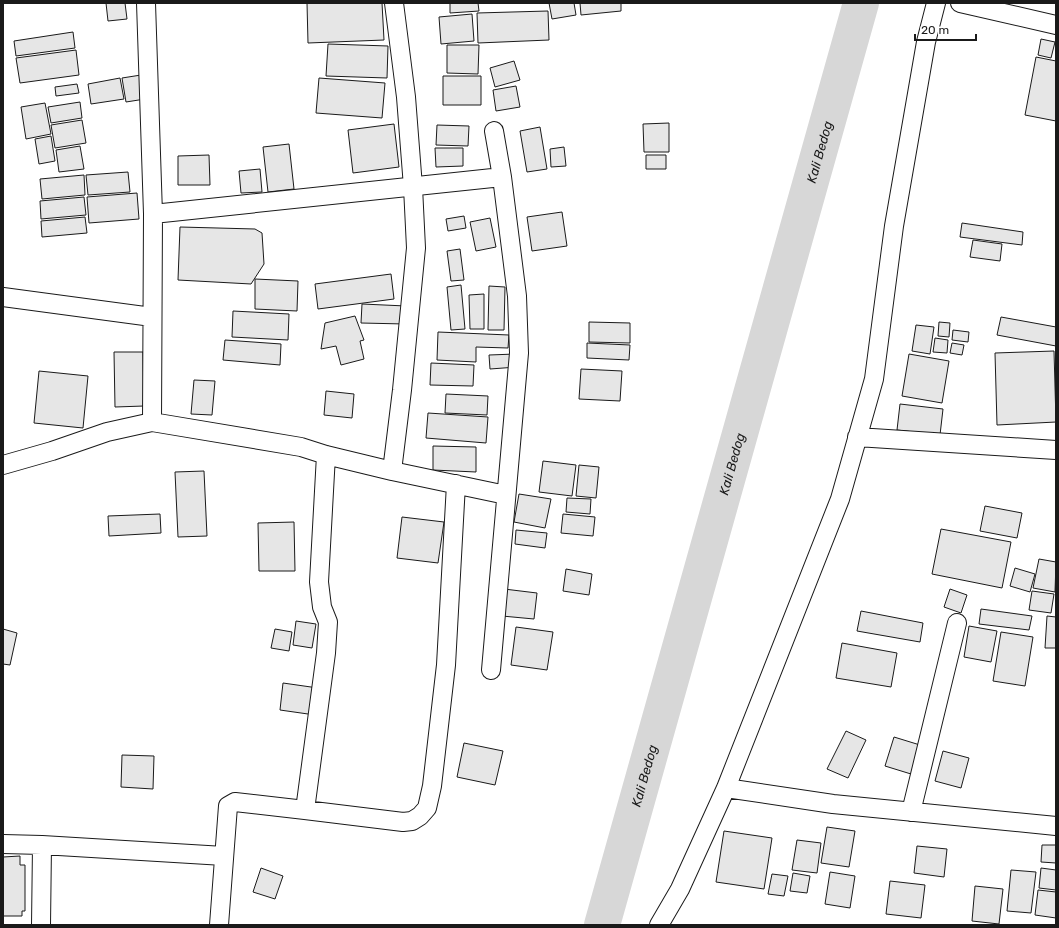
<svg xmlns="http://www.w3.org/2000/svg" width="1059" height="928" font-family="Rubik,sans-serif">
<rect width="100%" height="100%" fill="#fff"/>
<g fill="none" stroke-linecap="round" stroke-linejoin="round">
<path stroke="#d7d7d7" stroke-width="36" id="s1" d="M 602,925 L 861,3"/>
</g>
<path fill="#e6e6e6" stroke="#1a1a1a" d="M 106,3 L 125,3 L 127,19 L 108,21 Z
M 307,3 L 382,3 L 384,40 L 308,43 Z
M 450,3 L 478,3 L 479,11 L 450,13 Z
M 549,3 L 574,3 L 576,15 L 552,19 Z
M 580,3 L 621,3 L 621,11 L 581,15 Z
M 548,11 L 549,40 L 478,43 L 477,13 Z
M 472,14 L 474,41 L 441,44 L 439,17 Z
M 73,32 L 75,48 L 16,56 L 14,41 Z
M 1041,39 L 1055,42 L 1051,58 L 1038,55 Z
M 328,44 L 388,46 L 387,78 L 326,76 Z
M 447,45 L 479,45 L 478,74 L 447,73 Z
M 76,50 L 79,75 L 20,83 L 16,58 Z
M 1036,57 L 1056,61 L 1056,121 L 1025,115 Z
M 514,61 L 520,80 L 495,87 L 490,68 Z
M 141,75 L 145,99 L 126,102 L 122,78 Z
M 443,76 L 481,76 L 481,105 L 443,105 Z
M 120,78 L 124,99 L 91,104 L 88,84 Z
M 319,78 L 385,83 L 382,118 L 316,113 Z
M 77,84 L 79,93 L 56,96 L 55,87 Z
M 516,86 L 520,107 L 496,111 L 493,90 Z
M 80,102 L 82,118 L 51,123 L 48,107 Z
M 45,103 L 51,134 L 26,139 L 21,107 Z
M 82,120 L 86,143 L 55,148 L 51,125 Z
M 669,123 L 669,152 L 644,152 L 643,124 Z
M 394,124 L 399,167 L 353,173 L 348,130 Z
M 437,125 L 469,126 L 468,146 L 436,145 Z
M 540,127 L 547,169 L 527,172 L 520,131 Z
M 51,136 L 55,161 L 39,164 L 35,139 Z
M 289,144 L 294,189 L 268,192 L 263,147 Z
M 80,146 L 84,169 L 59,172 L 56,150 Z
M 564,147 L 566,166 L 551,167 L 550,149 Z
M 435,148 L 463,148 L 463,166 L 436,167 Z
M 209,155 L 210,185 L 178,185 L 178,156 Z
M 646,155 L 666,155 L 666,169 L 646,169 Z
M 260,169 L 262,192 L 241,193 L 239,171 Z
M 128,172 L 130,192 L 88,195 L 86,175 Z
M 84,175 L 85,195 L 42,199 L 40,179 Z
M 137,193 L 139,219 L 89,223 L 87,197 Z
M 84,197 L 86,215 L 41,219 L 40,201 Z
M 562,212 L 567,246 L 532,251 L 527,217 Z
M 464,216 L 466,228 L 448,231 L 446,219 Z
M 85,217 L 87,233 L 42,237 L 41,221 Z
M 490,218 L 496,247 L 476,251 L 470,222 Z
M 962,223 L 1023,232 L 1022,245 L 960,237 Z
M 180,227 L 255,229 L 262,233 L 264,264 L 251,284 L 178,280 Z
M 973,240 L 1002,244 L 1000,261 L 970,257 Z
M 460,249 L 464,280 L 451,281 L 447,251 Z
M 391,274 L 394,299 L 318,309 L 315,284 Z
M 255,279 L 298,281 L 297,311 L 255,309 Z
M 461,285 L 465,329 L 451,330 L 447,287 Z
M 489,286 L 505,287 L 504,330 L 488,330 Z
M 484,294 L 484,329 L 470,329 L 469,295 Z
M 362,304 L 406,306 L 405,324 L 361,323 Z
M 233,311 L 289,314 L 288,340 L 232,337 Z
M 355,316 L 364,340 L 360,341 L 364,359 L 341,365 L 336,346 L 321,349 L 325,323 Z
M 1001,317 L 1056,327 L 1056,346 L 997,335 Z
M 589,322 L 630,323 L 630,343 L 589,342 Z
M 939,322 L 950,323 L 949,337 L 938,336 Z
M 916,325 L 934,327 L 930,354 L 912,351 Z
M 953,330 L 969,332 L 968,342 L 952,340 Z
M 438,332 L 509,335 L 508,348 L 476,347 L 476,362 L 437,360 Z
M 935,338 L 948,340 L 947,353 L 933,352 Z
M 225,340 L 281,344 L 280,365 L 223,360 Z
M 587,343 L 630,345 L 629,360 L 587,358 Z
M 952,343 L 964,345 L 962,355 L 950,353 Z
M 1054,351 L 1056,422 L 997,425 L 995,353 Z
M 114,352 L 143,352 L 144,406 L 115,407 Z
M 516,354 L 517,367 L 490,369 L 489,355 Z
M 909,354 L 949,361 L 942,403 L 902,396 Z
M 431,363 L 474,365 L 473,386 L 430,385 Z
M 581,369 L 622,371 L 620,401 L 579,399 Z
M 39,371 L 88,376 L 83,428 L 34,423 Z
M 194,380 L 215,381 L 212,415 L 191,414 Z
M 326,391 L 354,394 L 352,418 L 324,415 Z
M 446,394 L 488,396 L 487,415 L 445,413 Z
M 900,404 L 943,409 L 940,435 L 897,430 Z
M 428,413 L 488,417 L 486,443 L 426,438 Z
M 433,446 L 476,447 L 476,472 L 433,470 Z
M 543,461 L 576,465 L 572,496 L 539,492 Z
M 579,465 L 599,467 L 596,498 L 576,496 Z
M 204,471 L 207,536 L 178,537 L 175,472 Z
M 519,494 L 551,499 L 545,528 L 514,522 Z
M 567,498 L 591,499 L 590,514 L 566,512 Z
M 985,506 L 1022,513 L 1017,538 L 980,531 Z
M 160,514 L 161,533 L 109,536 L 108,516 Z
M 563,514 L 595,517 L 593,536 L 561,533 Z
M 402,517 L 444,522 L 438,563 L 397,558 Z
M 294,522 L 295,571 L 259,571 L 258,523 Z
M 941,529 L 1011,542 L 1002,588 L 932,574 Z
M 516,530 L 547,533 L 545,548 L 515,544 Z
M 1039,559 L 1056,562 L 1055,592 L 1033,588 Z
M 1015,568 L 1035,574 L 1030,592 L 1010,586 Z
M 566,569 L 592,574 L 589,595 L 563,591 Z
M 504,589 L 537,593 L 534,619 L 502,616 Z
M 950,589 L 967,595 L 961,613 L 944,607 Z
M 1032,591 L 1054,594 L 1051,613 L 1029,610 Z
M 981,609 L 1032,616 L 1029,630 L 979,624 Z
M 861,611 L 923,623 L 920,642 L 857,631 Z
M 1047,616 L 1056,617 L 1056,648 L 1045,648 Z
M 296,621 L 316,624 L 312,648 L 293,645 Z
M 969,626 L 997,631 L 991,662 L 964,657 Z
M 516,627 L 553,632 L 547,670 L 511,665 Z
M 3,629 L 17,633 L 10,665 L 3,664 Z
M 275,629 L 292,632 L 289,651 L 271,648 Z
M 1001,632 L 1033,637 L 1025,686 L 993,681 Z
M 842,643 L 897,653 L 891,687 L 836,678 Z
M 283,683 L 318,688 L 315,715 L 280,710 Z
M 846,731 L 866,740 L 848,778 L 827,769 Z
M 894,737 L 920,745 L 911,774 L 885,766 Z
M 464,743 L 503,751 L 495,785 L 457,777 Z
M 943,751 L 969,758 L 961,788 L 935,781 Z
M 122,755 L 154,756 L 153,789 L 121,787 Z
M 827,827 L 855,831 L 849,867 L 821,863 Z
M 724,831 L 772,838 L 764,889 L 716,882 Z
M 797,840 L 821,843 L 817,873 L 792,870 Z
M 1042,845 L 1056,845 L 1056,863 L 1041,862 Z
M 917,846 L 947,849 L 944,877 L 914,873 Z
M 20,856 L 20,865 L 25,865 L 25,911 L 22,911 L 22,916 L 3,916 L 3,857 Z
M 261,868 L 283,876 L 275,899 L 253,892 Z
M 1041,868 L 1056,870 L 1056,890 L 1039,888 Z
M 1011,870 L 1036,872 L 1031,913 L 1007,911 Z
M 830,872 L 855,876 L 850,908 L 825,904 Z
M 793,873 L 810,876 L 807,893 L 790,891 Z
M 772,874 L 788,876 L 784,896 L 768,894 Z
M 890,881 L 925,885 L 921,918 L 886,914 Z
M 975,886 L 1003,889 L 999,924 L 972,921 Z
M 1038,890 L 1056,892 L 1056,918 L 1035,915 Z"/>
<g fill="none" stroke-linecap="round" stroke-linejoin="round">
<g stroke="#1a1a1a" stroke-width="20">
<path id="minor" d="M 146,3 L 153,214 L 152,422
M 960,3 L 1056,25
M 153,214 L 502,177
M 3,297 L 152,317
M 857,437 L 1056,450
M 3,465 L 52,451 L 107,432 L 152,422 L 301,447 L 326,455 L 392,471 L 506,495
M 392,471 L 402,390 L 416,248 L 413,187 L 406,97 L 394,3
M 491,670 L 519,353 L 517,296 L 502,177 L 494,131
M 726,788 L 833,804 L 1056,826
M 305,810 L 403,822 L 412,821 L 420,816 L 427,808 L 432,786 L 446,665 L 456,484
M 911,812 L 957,623
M 3,844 L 42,845 L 224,856
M 41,925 L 42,845
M 219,925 L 228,806 L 235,802 L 305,810 L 326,653 L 328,622 L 322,607 L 319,582 L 326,455
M 659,925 L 680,889 L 726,788 L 840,499 L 874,379 L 894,226 L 926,42 L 936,3"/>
</g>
<use href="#minor" stroke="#fff" stroke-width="18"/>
</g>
<g text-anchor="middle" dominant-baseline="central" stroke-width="3" stroke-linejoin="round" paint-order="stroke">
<g font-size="13" font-style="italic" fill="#1a1a1a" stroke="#fff">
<text stroke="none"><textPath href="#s1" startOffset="803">Kali Bedog</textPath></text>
<text stroke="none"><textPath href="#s1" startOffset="479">Kali Bedog</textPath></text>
<text stroke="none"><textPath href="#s1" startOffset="155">Kali Bedog</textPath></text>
</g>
</g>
<rect width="1059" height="928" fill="none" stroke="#1a1a1a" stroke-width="8"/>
<path d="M915 34v6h61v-6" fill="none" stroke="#1a1a1a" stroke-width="2"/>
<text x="921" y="34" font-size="12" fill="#1a1a1a" stroke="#ffffff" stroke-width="3" paint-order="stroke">20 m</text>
</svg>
